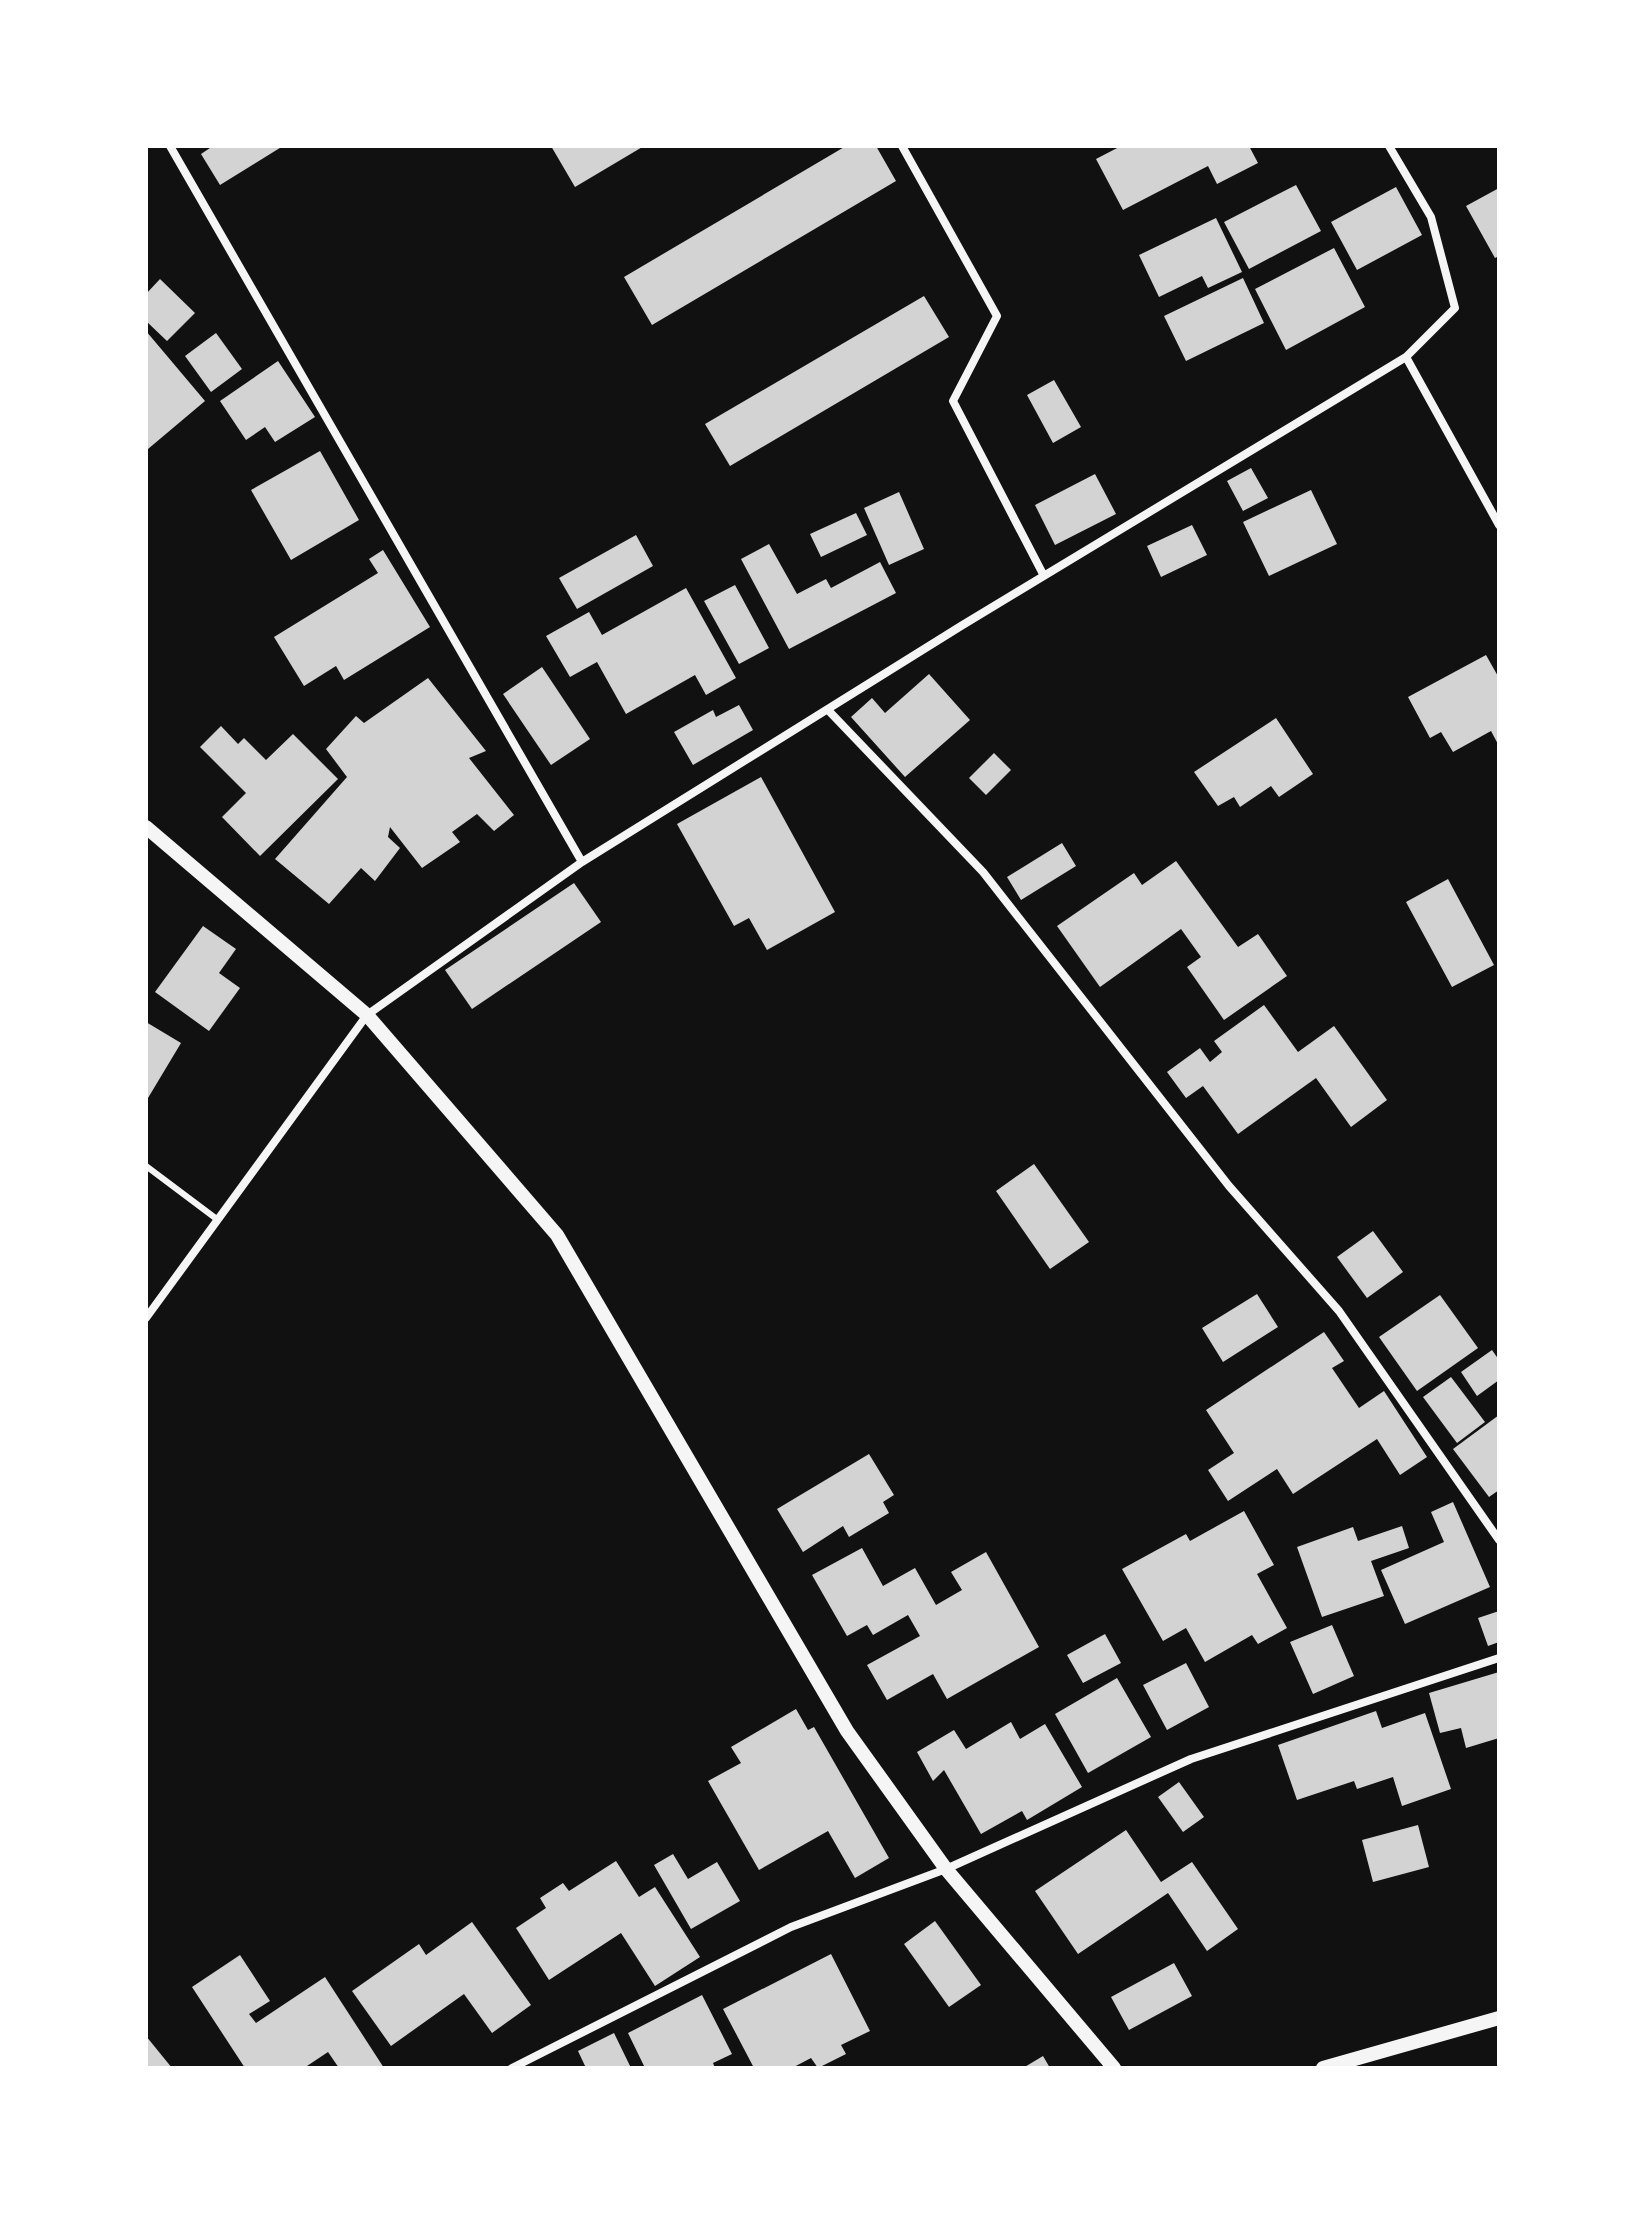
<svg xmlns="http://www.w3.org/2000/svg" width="1645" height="2214" font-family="Bitter,serif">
<rect width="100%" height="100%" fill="#111"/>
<path fill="#d3d3d3" d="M 213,146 L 283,146 L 220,185 L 201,154 Z
M 551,146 L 644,146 L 575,187 Z
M 846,146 L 876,146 L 896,181 L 652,325 L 624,277 Z
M 1121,146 L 1249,146 L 1258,163 L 1217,184 L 1208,166 L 1123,210 L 1096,159 Z
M 1296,185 L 1321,231 L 1249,269 L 1224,222 Z
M 1396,187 L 1422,235 L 1357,270 L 1331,222 Z
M 1499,188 L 1499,256 L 1495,258 L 1466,206 Z
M 1216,218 L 1242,272 L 1208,288 L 1202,276 L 1159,297 L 1139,255 Z
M 1334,248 L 1365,307 L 1286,350 L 1255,289 Z
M 1243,278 L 1264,323 L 1186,361 L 1164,316 Z
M 160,279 L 195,313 L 167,341 L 146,321 L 146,294 Z
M 924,296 L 949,337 L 730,466 L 705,424 Z
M 146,331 L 205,401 L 148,449 L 146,446 Z
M 216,333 L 242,369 L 211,392 L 185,356 Z
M 278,361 L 315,417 L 275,442 L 265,427 L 246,440 L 220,401 Z
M 1054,380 L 1081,427 L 1053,443 L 1027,395 Z
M 320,451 L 359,520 L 291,560 L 251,490 Z
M 1251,468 L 1268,498 L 1243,511 L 1227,481 Z
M 1095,474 L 1116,514 L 1055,545 L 1035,505 Z
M 1311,490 L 1337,544 L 1269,576 L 1243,522 Z
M 899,492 L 924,549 L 889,565 L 864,508 Z
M 856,513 L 867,535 L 821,557 L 810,534 Z
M 1192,525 L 1207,555 L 1161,577 L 1147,546 Z
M 636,535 L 653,566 L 577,609 L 559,578 Z
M 769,544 L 797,594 L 826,579 L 831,588 L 880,562 L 896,593 L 789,649 L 741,559 Z
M 383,550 L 430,627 L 344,680 L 336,666 L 304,686 L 274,637 L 378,573 L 369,559 Z
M 735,585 L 769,648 L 739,664 L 704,601 Z
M 686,588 L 736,678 L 706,695 L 695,675 L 626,714 L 597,662 L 570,677 L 546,636 L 589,612 L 602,635 Z
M 1486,655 L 1499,678 L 1499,746 L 1491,731 L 1453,752 L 1441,732 L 1430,738 L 1408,697 Z
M 542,667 L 590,739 L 551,765 L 503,694 Z
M 929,674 L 970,720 L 905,777 L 851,717 L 872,698 L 885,713 Z
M 428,678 L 486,751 L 469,758 L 514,815 L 494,831 L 477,814 L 452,832 L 460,842 L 422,868 L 390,827 L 388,837 L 400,848 L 375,881 L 361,868 L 329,904 L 275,859 L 347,777 L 326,749 L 356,716 L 364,723 Z
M 739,705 L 753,730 L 693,765 L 674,732 L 713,710 L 716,717 Z
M 1276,718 L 1313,774 L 1279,797 L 1271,786 L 1240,807 L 1234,797 L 1218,806 L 1194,772 Z
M 221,726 L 238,744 L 244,738 L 266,760 L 293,734 L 338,779 L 260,856 L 222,817 L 246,793 L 200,747 Z
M 994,753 L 1011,770 L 986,795 L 969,778 Z
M 761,777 L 835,912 L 767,950 L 749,918 L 734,926 L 677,824 Z
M 1062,843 L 1076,866 L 1021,900 L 1007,877 Z
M 1176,861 L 1238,947 L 1258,934 L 1287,976 L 1224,1020 L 1187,967 L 1201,957 L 1181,929 L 1100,987 L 1057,926 L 1134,873 L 1142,885 Z
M 1448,879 L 1494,965 L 1452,987 L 1406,902 Z
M 574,883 L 601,922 L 472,1009 L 445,970 Z
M 203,926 L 236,949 L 219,973 L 240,988 L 209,1031 L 155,992 Z
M 1264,1005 L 1298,1052 L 1334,1026 L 1387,1100 L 1351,1127 L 1316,1078 L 1238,1134 L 1203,1086 L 1186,1098 L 1167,1072 L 1200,1048 L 1210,1062 L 1222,1052 L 1214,1041 Z
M 146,1022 L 181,1043 L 148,1098 L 146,1097 Z
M 1034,1164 L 1089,1242 L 1050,1269 L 996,1191 Z
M 1373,1231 L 1403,1272 L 1367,1298 L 1337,1257 Z
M 1257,1294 L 1278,1327 L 1223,1362 L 1202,1328 Z
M 1440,1295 L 1478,1348 L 1417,1391 L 1379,1337 Z
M 1324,1332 L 1344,1361 L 1332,1368 L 1359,1408 L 1384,1391 L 1427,1457 L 1400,1475 L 1377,1439 L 1293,1494 L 1277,1469 L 1228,1501 L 1208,1470 L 1234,1453 L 1206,1410 Z
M 1492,1350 L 1499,1360 L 1499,1380 L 1477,1396 L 1461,1372 Z
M 1451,1377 L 1485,1422 L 1457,1443 L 1423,1397 Z
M 1499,1415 L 1499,1490 L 1489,1497 L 1453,1449 Z
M 869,1454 L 894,1495 L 883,1502 L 889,1513 L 849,1537 L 843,1526 L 803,1552 L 777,1509 Z
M 1453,1502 L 1490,1587 L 1405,1624 L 1381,1570 L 1444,1542 L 1431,1512 Z
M 1244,1511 L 1274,1565 L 1257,1574 L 1287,1628 L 1258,1644 L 1252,1635 L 1205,1662 L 1186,1628 L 1163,1641 L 1122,1569 L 1186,1534 L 1190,1541 Z
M 1402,1526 L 1409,1548 L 1371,1561 L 1384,1596 L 1322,1617 L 1297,1547 L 1353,1527 L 1358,1541 Z
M 862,1548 L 883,1586 L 915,1568 L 936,1605 L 962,1590 L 951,1572 L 986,1552 L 1039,1647 L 947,1699 L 933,1674 L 887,1700 L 867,1665 L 920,1636 L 908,1615 L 873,1635 L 867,1625 L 847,1636 L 812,1575 Z
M 1499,1611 L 1499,1642 L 1488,1646 L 1478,1618 Z
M 1332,1625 L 1354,1676 L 1313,1694 L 1290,1642 Z
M 1105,1634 L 1121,1663 L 1083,1683 L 1067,1655 Z
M 1186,1663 L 1209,1707 L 1167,1730 L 1143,1685 Z
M 1499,1672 L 1499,1738 L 1466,1748 L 1461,1728 L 1440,1733 L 1429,1693 Z
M 1117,1678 L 1151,1737 L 1088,1773 L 1055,1714 Z
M 796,1709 L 808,1730 L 814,1727 L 889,1858 L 855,1878 L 828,1831 L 759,1870 L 708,1781 L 741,1763 L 731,1747 Z
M 1376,1711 L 1382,1728 L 1425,1713 L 1451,1789 L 1402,1806 L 1393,1777 L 1357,1789 L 1354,1781 L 1297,1800 L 1278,1745 Z
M 1011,1722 L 1020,1739 L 1045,1724 L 1082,1787 L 1027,1820 L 1022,1811 L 981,1834 L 944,1770 L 933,1781 L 917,1752 L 954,1730 L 966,1749 Z
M 1179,1782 L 1204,1817 L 1183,1832 L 1158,1797 Z
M 1418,1825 L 1429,1867 L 1373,1882 L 1362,1840 Z
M 1126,1830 L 1161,1882 L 1192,1862 L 1238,1929 L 1207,1951 L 1168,1893 L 1078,1954 L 1035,1891 Z
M 673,1854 L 688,1879 L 717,1862 L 740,1901 L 691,1929 L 654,1865 Z
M 616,1861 L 639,1897 L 655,1887 L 700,1957 L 655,1986 L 621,1933 L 549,1980 L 516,1928 L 546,1908 L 540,1898 L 563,1883 L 569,1891 Z
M 935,1921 L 981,1985 L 949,2007 L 904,1944 Z
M 472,1922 L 531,2005 L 492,2033 L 464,1994 L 391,2046 L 352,1991 L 419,1944 L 426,1955 Z
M 831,1954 L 870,2031 L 841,2045 L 846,2054 L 818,2068 L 811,2058 L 792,2068 L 754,2068 L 723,2009 Z
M 240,1955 L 270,2001 L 249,2014 L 256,2023 L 325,1977 L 384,2068 L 339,2068 L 328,2052 L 304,2068 L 245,2068 L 192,1987 Z
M 1174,1963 L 1192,1996 L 1129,2030 L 1111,1997 Z
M 702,1995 L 732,2054 L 713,2063 L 715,2068 L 645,2068 L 628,2033 Z
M 614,2033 L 631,2068 L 586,2068 L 578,2051 Z
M 146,2036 L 172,2068 L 146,2068 Z
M 1043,2056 L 1050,2068 L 1023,2068 Z"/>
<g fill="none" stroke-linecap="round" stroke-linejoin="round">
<path stroke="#f5f5f5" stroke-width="6" d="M 146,1166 L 218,1220"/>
<path stroke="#f5f5f5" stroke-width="8" d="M 170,146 L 582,862
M 902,146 L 997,316 L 953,401 L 1044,576
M 1406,357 L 1499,525
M 828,710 L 983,872 L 1229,1186 L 1339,1311 L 1499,1540
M 146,1318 L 367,1015 L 582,862 L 961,626 L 1406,357 L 1455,308 L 1431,217 L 1389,146
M 512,2068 L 791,1927 L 946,1869 L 1191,1759 L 1499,1658"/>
<path stroke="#f5f5f5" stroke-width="14" d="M 146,827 L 367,1015 L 557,1235 L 847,1731 L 946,1869 L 1114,2068
M 1323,2068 L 1499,2018"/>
</g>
<rect width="1645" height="2214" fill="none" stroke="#ffffff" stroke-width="296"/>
</svg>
